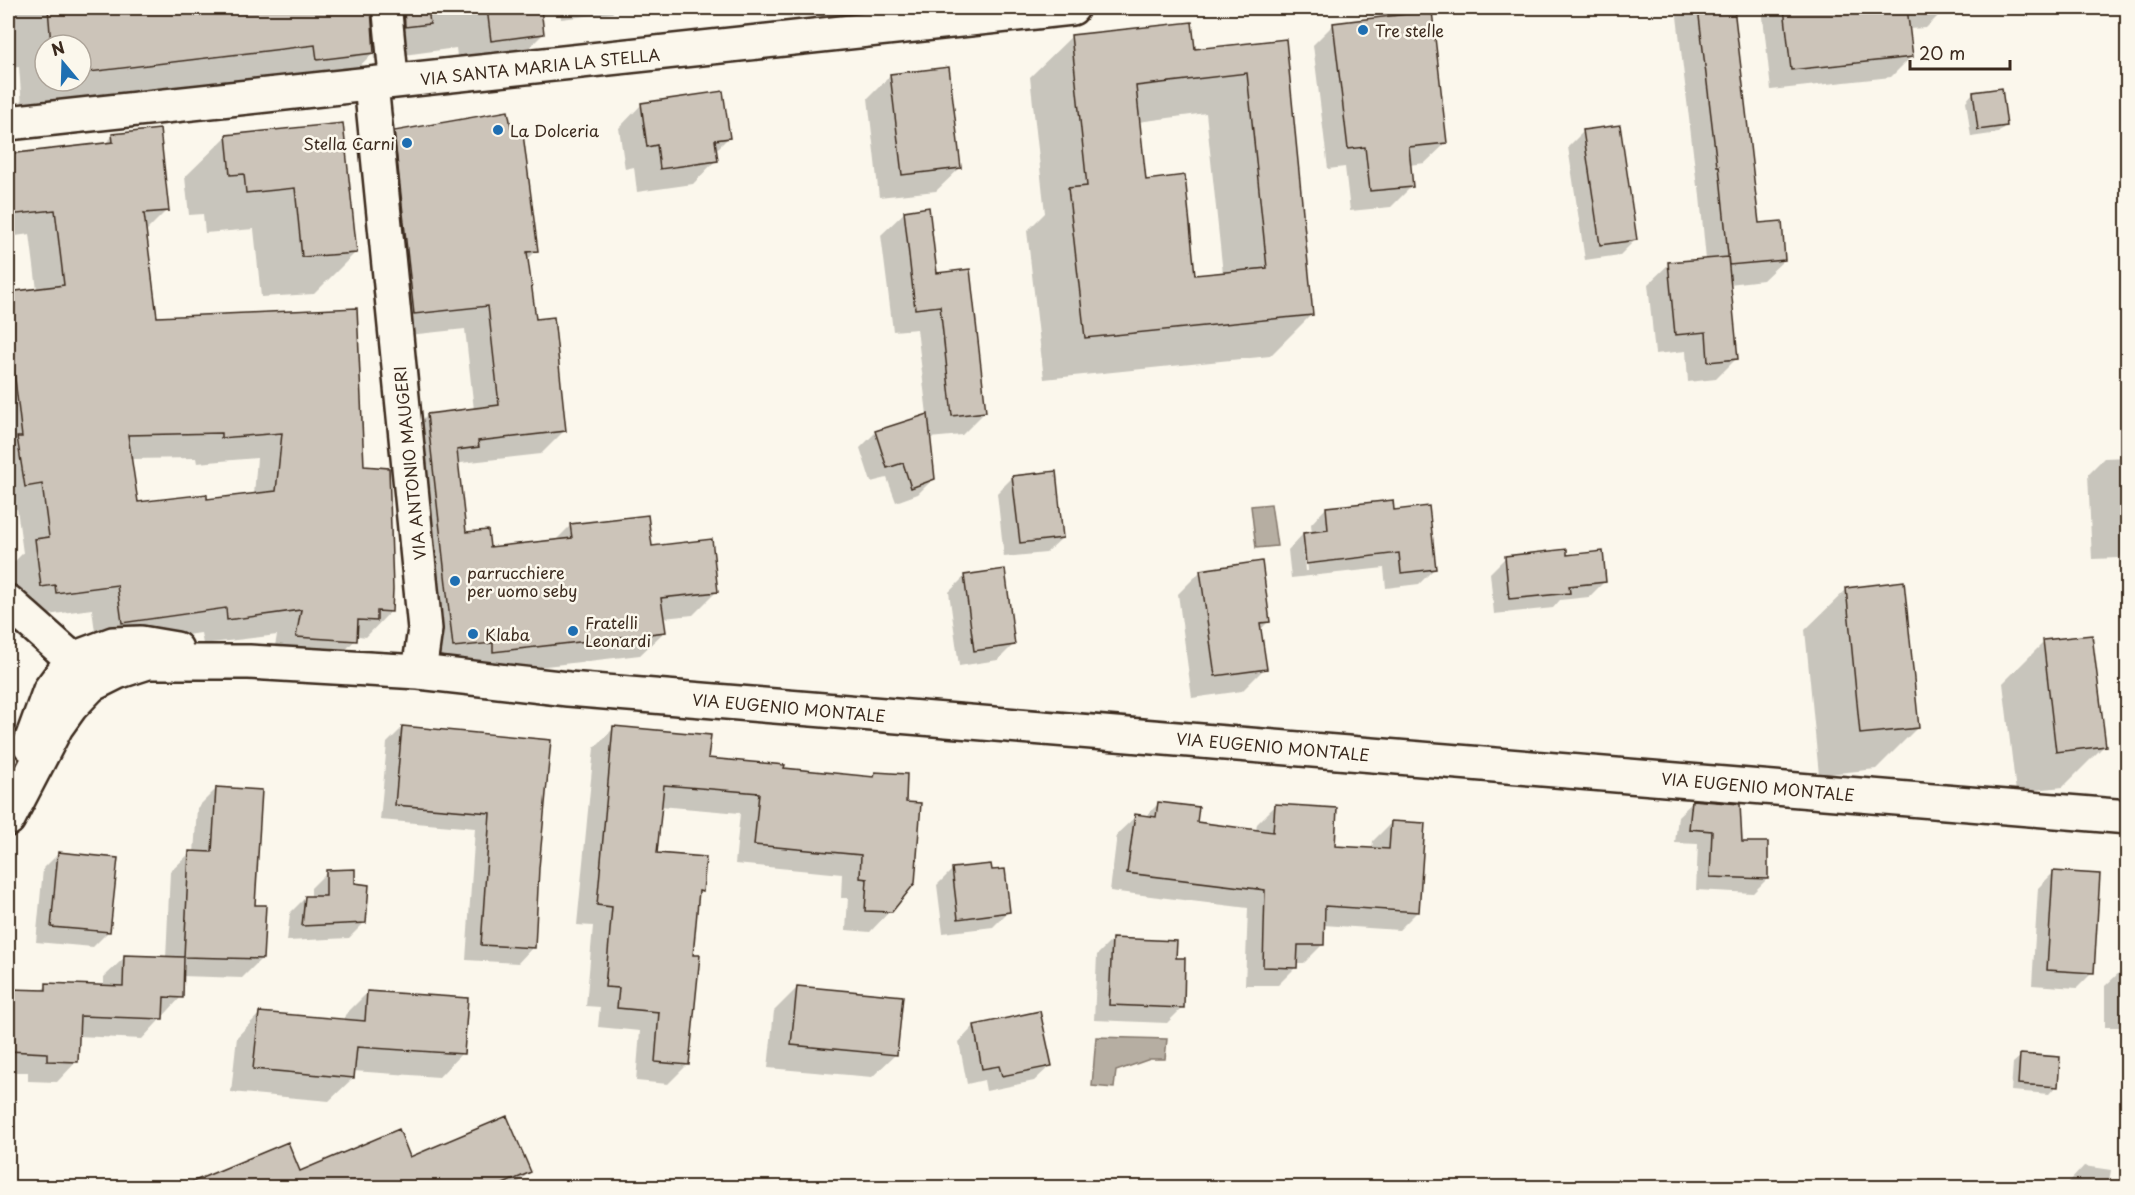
<svg xmlns="http://www.w3.org/2000/svg" width="2135" height="1195" font-family="'Playpen Sans',sans-serif">
<rect width="100%" height="100%" fill="#fbf7ec"/>
<filter id="ink" filterUnits="userSpaceOnUse"><feTurbulence type="fractalNoise" baseFrequency=".0167" numOctaves="2"/><feDisplacementMap in="SourceGraphic" scale="12" xChannelSelector="R" yChannelSelector="G"/><feConvolveMatrix kernelMatrix="1 2 1 2 8 2 1 2 1" color-interpolation-filters="sRGB"/></filter>
<g filter="url(#ink)">
<path fill="#b6aea2" stroke="#85796d" stroke-width="1.5" d="M 1271,504 L 1277,546 L 1256,548 L 1251,506 Z
M 1096,1037 L 1167,1039 L 1165,1059 L 1150,1059 L 1116,1071 L 1114,1088 L 1092,1086 Z"/>
<path fill="#0003" fill-rule="evenodd" d="M 8,8 L 539,8 L 543,34 L 511,66 L 459,72 L 456,48 L 374,59 L 373,53 L 340,85 L 22,107 L 19,67 L 8,68 ZM 45,45 L 81,45 L 81,81 L 45,81 Z
M 560,8 L 617,8 L 612,13 L 561,19 Z
M 721,8 L 753,8 L 721,11 Z
M 1676,8 L 1732,8 L 1757,225 L 1784,260 L 1763,280 L 1729,284 L 1736,359 L 1716,379 L 1688,382 L 1686,351 L 1655,354 L 1648,284 L 1669,264 L 1706,260 L 1699,186 L 1697,186 Z
M 1762,8 L 1946,8 L 1926,28 L 1908,29 L 1911,57 L 1891,77 L 1771,90 Z
M 1334,24 L 1446,143 L 1425,163 L 1409,165 L 1412,186 L 1391,207 L 1350,211 L 1345,167 L 1328,169 L 1313,45 Z
M 1072,36 L 1194,50 L 1284,41 L 1311,315 L 1270,356 L 1044,379 L 1027,231 L 1045,213 L 1030,77 ZM 1206,113 L 1223,274 L 1194,277 L 1145,182 L 1138,122 Z
M 891,75 L 960,168 L 936,191 L 879,197 L 868,98 Z
M 1973,93 L 2005,126 L 1998,133 L 1971,137 L 1966,101 Z
M 642,104 L 728,138 L 715,151 L 716,160 L 693,184 L 637,192 L 634,167 L 625,169 L 619,128 Z
M 341,125 L 356,252 L 314,294 L 261,297 L 254,229 L 205,233 L 203,214 L 189,215 L 185,177 L 227,136 Z
M 1584,131 L 1635,240 L 1620,255 L 1585,260 L 1568,147 Z
M 395,132 L 537,250 L 527,260 L 535,320 L 565,430 L 541,454 L 461,463 L 457,466 L 465,534 L 489,548 L 555,541 L 571,525 L 650,548 L 717,591 L 693,615 L 663,618 L 664,632 L 640,655 L 470,675 L 429,670 L 404,439 L 427,415 L 474,410 L 465,329 L 390,337 L 371,156 Z
M 113,136 L 167,210 L 145,232 L 155,319 L 363,467 L 391,611 L 366,637 L 359,636 L 331,665 L 272,662 L 277,635 L 203,644 L 201,633 L 97,647 L 92,609 L 32,617 L 16,611 L 10,566 L 23,553 L 17,509 L 8,510 L 8,294 L 37,290 L 30,234 L 8,237 L 8,156 L 105,144 ZM 196,458 L 197,463 L 257,458 L 254,495 L 206,501 L 137,503 L 130,459 Z
M 905,212 L 935,274 L 985,412 L 962,435 L 929,438 L 934,478 L 918,494 L 896,502 L 887,478 L 871,482 L 860,448 L 875,433 L 927,415 L 917,329 L 893,331 L 881,235 Z
M 2128,457 L 2128,549 L 2119,558 L 2092,559 L 2088,474 L 2104,458 Z
M 1013,477 L 1062,538 L 1046,553 L 1004,557 L 997,493 Z
M 1326,508 L 1393,511 L 1434,569 L 1419,584 L 1386,588 L 1384,568 L 1291,578 L 1288,550 L 1303,534 L 1312,534 L 1311,524 ZM 1303,546 L 1306,546 L 1308,571 L 1305,571 Z
M 1566,556 L 1604,582 L 1589,597 L 1560,600 L 1553,608 L 1494,614 L 1490,573 L 1506,557 Z
M 1201,571 L 1269,621 L 1260,630 L 1265,668 L 1242,691 L 1192,698 L 1178,594 Z
M 964,577 L 1014,644 L 998,660 L 959,666 L 949,592 Z
M 1847,589 L 1917,728 L 1876,769 L 1819,775 L 1805,630 Z
M 2044,642 L 2104,746 L 2063,787 L 2016,792 L 2003,683 Z
M 403,727 L 550,741 L 538,867 L 533,947 L 518,963 L 466,960 L 475,828 L 380,820 L 387,743 Z
M 614,728 L 707,759 L 783,769 L 871,778 L 875,773 L 890,911 L 870,932 L 846,930 L 848,898 L 841,898 L 842,874 L 735,864 L 740,813 L 660,806 L 655,855 L 702,891 L 697,896 L 692,956 L 688,1064 L 668,1084 L 636,1081 L 640,1031 L 598,1027 L 600,1007 L 586,1006 L 593,926 L 577,925 L 594,748 Z
M 216,789 L 253,906 L 262,958 L 242,978 L 182,976 L 181,997 L 142,1039 L 78,1036 L 77,1061 L 57,1082 L 28,1081 L 28,1072 L 8,1072 L 8,991 L 40,992 L 47,985 L 104,986 L 104,977 L 125,957 L 166,958 L 170,872 L 190,853 L 194,853 L 197,808 Z
M 1693,802 L 1741,843 L 1767,879 L 1753,893 L 1696,890 L 1698,844 L 1675,843 L 1678,816 Z
M 1158,804 L 1195,823 L 1256,831 L 1257,824 L 1275,806 L 1333,847 L 1372,849 L 1373,841 L 1391,823 L 1418,911 L 1399,930 L 1323,925 L 1322,945 L 1304,963 L 1296,963 L 1296,967 L 1278,985 L 1245,985 L 1248,908 L 1110,891 L 1117,834 L 1136,816 L 1145,817 Z
M 59,853 L 109,931 L 93,947 L 36,942 L 43,869 Z
M 952,870 L 1009,911 L 993,927 L 943,933 L 937,885 Z
M 327,872 L 354,885 L 365,922 L 349,938 L 287,941 L 290,913 L 306,897 L 311,897 L 311,888 Z
M 2053,873 L 2093,972 L 2077,988 L 2032,985 L 2038,888 Z
M 1112,940 L 1175,959 L 1182,1008 L 1167,1023 L 1094,1020 L 1097,955 Z
M 2121,971 L 2128,971 L 2128,1027 L 2105,1027 L 2105,986 Z
M 797,988 L 896,1054 L 872,1077 L 768,1068 L 774,1011 Z
M 368,992 L 462,1053 L 439,1077 L 353,1071 L 353,1078 L 329,1101 L 231,1092 L 237,1037 L 260,1013 L 344,1021 L 345,1015 Z
M 974,1026 L 1050,1066 L 1034,1081 L 986,1091 L 984,1080 L 967,1084 L 959,1042 Z
M 2021,1056 L 2056,1086 L 2049,1094 L 2011,1091 L 2013,1063 Z
M 409,1159 L 529,1172 L 513,1188 L 189,1188 L 194,1183 Z
M 2084,1166 L 2111,1170 L 2108,1188 L 2068,1188 L 2069,1182 Z"/>
<path fill="#ccc4b9" stroke="#3b2a1e" stroke-width="1.5" fill-rule="evenodd" d="M 48,8 L 371,8 L 374,53 L 317,60 L 315,45 L 81,73 L 81,45 L 51,45 Z
M 404,8 L 428,8 L 430,24 L 405,27 Z
M 487,8 L 541,8 L 544,34 L 491,41 Z
M 1698,8 L 1734,8 L 1759,223 L 1782,221 L 1785,260 L 1729,265 L 1719,166 L 1717,166 Z
M 1784,8 L 1907,8 L 1913,57 L 1791,70 Z
M 1432,11 L 1447,143 L 1409,147 L 1413,187 L 1370,191 L 1365,147 L 1348,149 L 1333,23 Z
M 1192,22 L 1195,49 L 1286,39 L 1313,315 L 1085,338 L 1068,188 L 1087,186 L 1071,35 ZM 1247,73 L 1267,268 L 1195,275 L 1185,175 L 1146,180 L 1136,86 Z
M 949,67 L 961,168 L 902,175 L 890,74 Z
M 2002,88 L 2007,126 L 1978,130 L 1973,92 Z
M 723,91 L 730,138 L 715,140 L 718,161 L 660,169 L 657,145 L 647,147 L 641,103 Z
M 508,111 L 513,136 L 523,134 L 538,251 L 527,252 L 536,319 L 554,317 L 566,431 L 478,441 L 479,447 L 457,450 L 466,532 L 488,530 L 490,547 L 572,538 L 570,524 L 648,515 L 652,546 L 712,539 L 718,592 L 661,598 L 666,632 L 493,652 L 493,643 L 453,647 L 427,414 L 499,405 L 488,306 L 414,314 L 394,131 Z
M 343,123 L 357,253 L 302,257 L 295,188 L 246,193 L 244,174 L 230,175 L 226,135 Z
M 1620,125 L 1637,240 L 1600,245 L 1583,130 Z
M 160,129 L 169,211 L 144,213 L 157,317 L 357,308 L 364,466 L 389,468 L 393,589 L 392,612 L 377,611 L 377,621 L 358,620 L 357,641 L 296,637 L 301,610 L 227,620 L 226,608 L 122,623 L 117,585 L 56,593 L 55,585 L 41,587 L 35,539 L 49,537 L 42,484 L 25,487 L 17,437 L 22,437 L 10,337 L 8,338 L 8,292 L 64,285 L 55,210 L 8,215 L 8,154 L 113,142 L 112,134 ZM 221,433 L 221,438 L 282,433 L 276,491 L 207,499 L 207,494 L 138,502 L 128,435 Z
M 929,207 L 937,273 L 970,269 L 986,412 L 952,416 L 940,306 L 915,309 L 904,211 Z
M 1728,257 L 1738,359 L 1708,362 L 1706,332 L 1675,335 L 1668,262 Z
M 928,414 L 935,479 L 911,488 L 903,463 L 887,468 L 875,431 Z
M 1056,471 L 1063,538 L 1020,543 L 1012,476 Z
M 1393,500 L 1394,510 L 1429,506 L 1436,569 L 1401,573 L 1399,553 L 1306,564 L 1303,533 L 1328,530 L 1326,507 Z
M 1567,549 L 1567,555 L 1603,551 L 1606,582 L 1569,586 L 1570,593 L 1509,599 L 1505,556 Z
M 1262,561 L 1270,622 L 1260,623 L 1267,669 L 1215,676 L 1200,570 Z
M 1005,569 L 1015,645 L 974,651 L 964,575 Z
M 1904,581 L 1919,728 L 1860,734 L 1846,588 Z
M 2092,635 L 2106,746 L 2056,752 L 2043,640 Z
M 402,726 L 551,740 L 539,868 L 535,948 L 481,945 L 490,813 L 395,805 Z
M 613,726 L 711,735 L 708,758 L 785,765 L 784,768 L 874,777 L 875,772 L 907,774 L 906,802 L 921,803 L 915,883 L 892,912 L 865,911 L 867,879 L 860,878 L 861,855 L 754,845 L 759,793 L 664,785 L 657,853 L 706,857 L 703,892 L 699,891 L 693,955 L 700,955 L 689,1065 L 655,1062 L 659,1012 L 617,1008 L 619,988 L 605,987 L 612,907 L 597,905 Z
M 216,787 L 262,790 L 255,905 L 266,905 L 263,959 L 184,957 L 189,851 L 212,852 Z
M 1692,800 L 1740,804 L 1742,842 L 1768,842 L 1768,879 L 1710,877 L 1712,831 L 1689,829 Z
M 1158,802 L 1199,807 L 1197,822 L 1273,832 L 1275,804 L 1337,808 L 1335,846 L 1389,849 L 1391,821 L 1425,823 L 1419,912 L 1325,906 L 1324,945 L 1298,945 L 1297,968 L 1263,967 L 1265,890 L 1127,873 L 1135,814 L 1156,817 Z
M 58,852 L 118,858 L 110,932 L 51,927 Z
M 991,864 L 992,870 L 1005,869 L 1010,912 L 958,919 L 952,868 Z
M 355,869 L 355,883 L 369,885 L 366,923 L 302,926 L 305,896 L 326,896 L 326,870 Z
M 2053,871 L 2100,874 L 2094,973 L 2047,970 Z
M 1112,938 L 1177,941 L 1176,958 L 1185,958 L 1184,1008 L 1109,1005 Z
M 124,955 L 184,957 L 183,998 L 164,997 L 163,1019 L 80,1016 L 78,1062 L 47,1061 L 47,1053 L 8,1051 L 8,989 L 46,990 L 46,983 L 123,986 Z
M 797,986 L 903,996 L 897,1055 L 791,1045 Z
M 367,991 L 468,998 L 464,1054 L 357,1047 L 354,1078 L 253,1069 L 259,1012 L 365,1021 Z
M 1040,1011 L 1052,1066 L 1002,1076 L 999,1066 L 982,1069 L 974,1025 Z
M 2020,1054 L 2060,1057 L 2058,1087 L 2018,1084 Z
M 507,1116 L 531,1172 L 494,1188 L 180,1187 L 288,1142 L 300,1171 L 399,1129 L 410,1157 Z"/>
<g fill="none" stroke-linecap="round" stroke-linejoin="round">
<g stroke="#3b2a1e" stroke-width="33">
<path id="street" d="M 387,8 L 394,82"/>
</g>
<g stroke="#3b2a1e" stroke-width="38">
<path id="secondary" d="M 371,84 L 425,629 L 419,672
M 8,123 L 1072,8
M 8,602 L 89,674
M 30,745 L 50,690 L 73,659 L 113,644 L 141,643 L 176,649
M 8,819 L 56,727 L 71,706 L 91,685 L 117,672 L 148,662 L 249,662 L 419,672 L 568,689 L 2128,817"/>
</g>
<use href="#street" stroke="#fbf7ec" stroke-width="28"/>
<use href="#secondary" stroke="#fbf7ec" stroke-width="33"/>
</g>
</g>
<g fill="#1f6fb2" stroke="#fbf7ec" stroke-width="2">
<circle cx="1363" cy="30" r="6"/>
<circle cx="498" cy="130" r="6"/>
<circle cx="407" cy="143" r="6"/>
<circle cx="455" cy="581" r="6"/>
<circle cx="573" cy="631" r="6"/>
<circle cx="473" cy="634" r="6"/>
</g>
<g text-anchor="middle" dominant-baseline="central" stroke-width="5" stroke-linejoin="round" paint-order="stroke">
<g font-size="16" fill="#3b2a1e" stroke="#fbf7ec" text-anchor="start">
<text x="1375" y="30">Tre stelle</text>
<text x="510" y="130">La Dolceria</text>
<text x="395" y="143" text-anchor="end">Stella Carni</text>
<text x="467" y="572">parrucchiere<tspan x="467" dy="18">per uomo seby</tspan></text>
<text x="585" y="622">Fratelli<tspan x="585" dy="18">Leonardi</tspan></text>
<text x="485" y="634">Klaba</text>
</g>
<g font-size="16" fill="#3b2a1e" stroke="#fbf7ec">
<text transform="translate(540 66) rotate(-6)">VIA SANTA MARIA LA STELLA</text>
<text transform="translate(409 463) rotate(-96)">VIA ANTONIO MAUGERI</text>
<text transform="translate(789 707) rotate(5)">VIA EUGENIO MONTALE</text>
<text transform="translate(1273 746) rotate(5)">VIA EUGENIO MONTALE</text>
<text transform="translate(1758 786) rotate(5)">VIA EUGENIO MONTALE</text>
</g>
</g>
<rect width="2135" height="1195" fill="none" stroke="#fbf7ec" stroke-width="30"/>
<rect x="15" y="15" width="2105" height="1165" fill="none" stroke="#3b2a1e" stroke-width="2" filter="url(#ink)"/>
<g transform="translate(63 63) rotate(341)"><circle r="28" fill="#fbf7ec" stroke="#aea59a" stroke-width="1.5"/>
<path d="M0-4.5L10 22L0 15L-10 22Z" fill="#1f6fb2"/>
<text y="-9" font-size="16" font-weight="bold" text-anchor="middle" fill="#3b2a1e">N</text>
</g>
<path d="M1910 60v9h100v-9" fill="none" stroke="#3b2a1e" stroke-width="3"/>
<text x="1919" y="60" font-size="18" fill="#3b2a1e" stroke="#fbf7ec" stroke-width="4.5" paint-order="stroke">20 m</text>
</svg>
